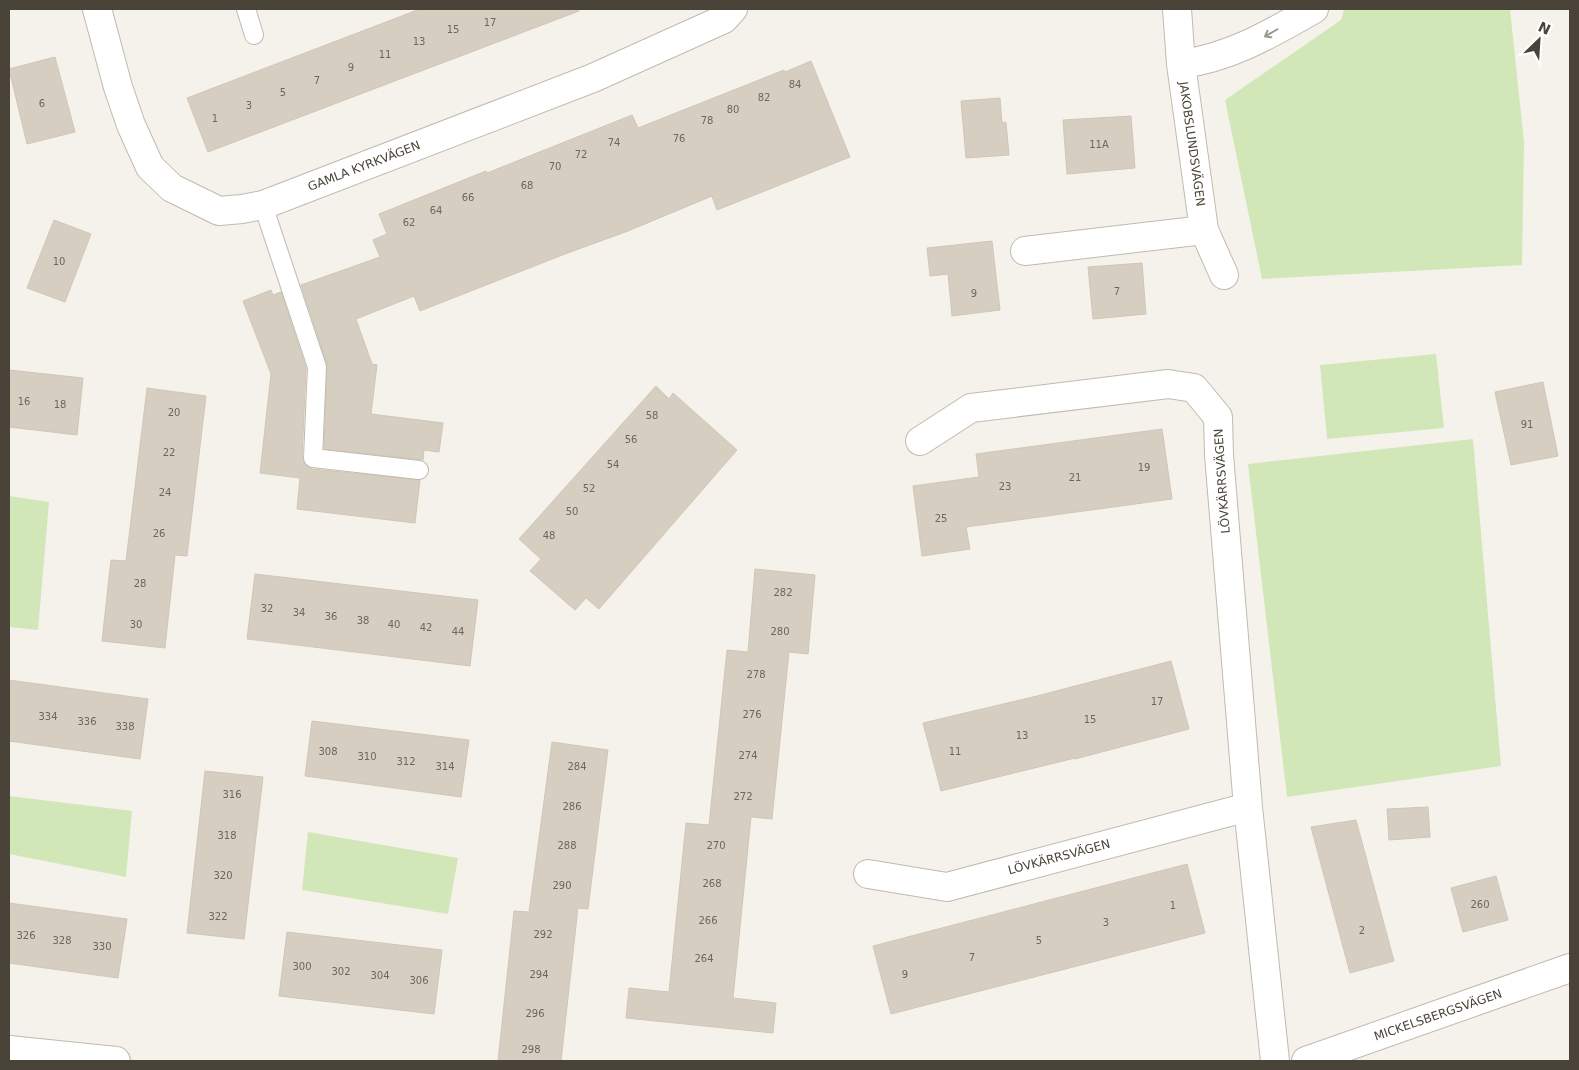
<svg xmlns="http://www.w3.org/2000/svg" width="1579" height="1070" font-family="'DejaVu Sans',sans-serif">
<rect width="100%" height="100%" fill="#f5f2ec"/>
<path fill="#d2e7b7" d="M 1344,9 L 1510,9 L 1524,142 L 1522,265 L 1262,279 L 1225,100 L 1341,20 Z
M 1436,354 L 1444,428 L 1327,439 L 1320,365 Z
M 1473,439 L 1501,766 L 1287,797 L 1248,464 Z
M 9,496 L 49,502 L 38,630 L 9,627 Z
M 9,796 L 132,811 L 126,877 L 9,854 Z
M 308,832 L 458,858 L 448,914 L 302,890 Z"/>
<path fill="#d7cec2" stroke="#d1c6b5" d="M 420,9 L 578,9 L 579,11 L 208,152 L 187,98 Z
M 55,57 L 75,132 L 27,144 L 9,69 Z
M 811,61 L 850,157 L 717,210 L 712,196 L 628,231 L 565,254 L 420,311 L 414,296 L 356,319 L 372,364 L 377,365 L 371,414 L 443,423 L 439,452 L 424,450 L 423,460 L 324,449 L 327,364 L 301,285 L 380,257 L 373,240 L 387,234 L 379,214 L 486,171 L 487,173 L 632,115 L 638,128 L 784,70 L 785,72 Z
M 1000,98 L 1002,123 L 1006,122 L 1009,155 L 966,158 L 961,101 Z
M 1131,116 L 1135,168 L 1067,174 L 1063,120 Z
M 54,220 L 91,234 L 65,302 L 27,288 Z
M 992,241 L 1000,310 L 952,316 L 948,274 L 930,276 L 927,248 Z
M 1142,263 L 1146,314 L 1093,319 L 1088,267 Z
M 271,290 L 273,295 L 281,292 L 306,368 L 302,458 L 304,463 L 312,469 L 420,480 L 415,523 L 297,509 L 300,478 L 260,473 L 271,374 L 243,301 Z
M 9,370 L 83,378 L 77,435 L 9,427 Z
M 1543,382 L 1558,456 L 1511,465 L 1495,392 Z
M 656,386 L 669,399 L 673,393 L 737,450 L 599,609 L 586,598 L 575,610 L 530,571 L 541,559 L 519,539 Z
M 147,388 L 206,396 L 187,556 L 175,555 L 165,648 L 102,641 L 111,560 L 126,561 Z
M 1162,429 L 1172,499 L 966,527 L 970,549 L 922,556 L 913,486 L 979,477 L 976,454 Z
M 755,569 L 815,575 L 808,654 L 789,652 L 772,819 L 751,817 L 733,998 L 776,1003 L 773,1033 L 626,1018 L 629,988 L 669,992 L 686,823 L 709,825 L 727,650 L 748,652 Z
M 255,574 L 478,600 L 470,666 L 247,639 Z
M 1171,661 L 1189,729 L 1075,759 L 1075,758 L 941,791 L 923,723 L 1037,696 Z
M 9,680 L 148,699 L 140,759 L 9,741 Z
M 312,721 L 469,740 L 461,797 L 305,776 Z
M 552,742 L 608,750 L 588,909 L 578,908 L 561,1061 L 498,1061 L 514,911 L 529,912 Z
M 205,771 L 263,777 L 244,939 L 187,933 Z
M 1428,807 L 1430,837 L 1389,840 L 1387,809 Z
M 1356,820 L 1394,961 L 1350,973 L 1311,827 Z
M 1187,864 L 1205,933 L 891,1014 L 873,946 Z
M 1496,876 L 1508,920 L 1463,932 L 1451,888 Z
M 9,903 L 127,919 L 118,978 L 9,963 Z
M 287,932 L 442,950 L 434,1014 L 279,996 Z"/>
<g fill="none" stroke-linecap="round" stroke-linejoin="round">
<g stroke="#c1baae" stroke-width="20">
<path id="service" d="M 246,9 L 254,35
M 263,205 L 317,367 L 313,458 L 419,470"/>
</g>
<g stroke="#c1baae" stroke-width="30">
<path id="minor" d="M 97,9 L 118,87 L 131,125 L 150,167 L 172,188 L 219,211 L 242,209 L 263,205 L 593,78 L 724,19 L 733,9
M 1177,9 L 1181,64 L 1204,230 L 1224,275
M 1181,64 C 1230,58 1272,33 1314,9
M 1025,251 L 1204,230
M 920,441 L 971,408 L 1168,384 L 1194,388 L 1218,417 L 1219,455 L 1248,807 L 1275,1061
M 868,874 L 947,887 L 1248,807
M 9,1050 L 116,1061
M 1306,1061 L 1570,968"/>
</g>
<use href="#service" stroke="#fff" stroke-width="18"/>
<use href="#minor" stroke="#fff" stroke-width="28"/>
</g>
<defs><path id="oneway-shaft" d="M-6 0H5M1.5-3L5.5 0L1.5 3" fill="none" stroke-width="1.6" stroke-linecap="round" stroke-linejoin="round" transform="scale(1.25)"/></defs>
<use stroke="#9b9892" href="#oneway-shaft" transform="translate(1271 33) rotate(150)"/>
<g text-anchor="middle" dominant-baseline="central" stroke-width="5" stroke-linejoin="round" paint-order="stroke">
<g font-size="10" fill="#6d665b">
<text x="490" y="22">17</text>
<text x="453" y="29">15</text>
<text x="419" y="41">13</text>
<text x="385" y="54">11</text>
<text x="351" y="67">9</text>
<text x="317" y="80">7</text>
<text x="795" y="84">84</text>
<text x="283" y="92">5</text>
<text x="764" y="97">82</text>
<text x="42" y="103">6</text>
<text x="249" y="105">3</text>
<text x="733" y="109">80</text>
<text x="215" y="118">1</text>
<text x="707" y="120">78</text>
<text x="679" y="138">76</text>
<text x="614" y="142">74</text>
<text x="1099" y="144">11A</text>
<text x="581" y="154">72</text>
<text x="555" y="166">70</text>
<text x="527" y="185">68</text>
<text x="468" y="197">66</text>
<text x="436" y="210">64</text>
<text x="409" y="222">62</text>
<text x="59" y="261">10</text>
<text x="1117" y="291">7</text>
<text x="974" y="293">9</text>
<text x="24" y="401">16</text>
<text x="60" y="404">18</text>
<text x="174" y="412">20</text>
<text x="652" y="415">58</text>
<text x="1527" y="424">91</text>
<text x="631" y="439">56</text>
<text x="169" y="452">22</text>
<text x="613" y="464">54</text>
<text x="1144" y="467">19</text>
<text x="1075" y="477">21</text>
<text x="1005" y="486">23</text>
<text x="589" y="488">52</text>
<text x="165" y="492">24</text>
<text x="572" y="511">50</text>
<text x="941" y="518">25</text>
<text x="159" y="533">26</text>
<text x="549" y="535">48</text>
<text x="140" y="583">28</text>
<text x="783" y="592">282</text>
<text x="267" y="608">32</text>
<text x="299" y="612">34</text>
<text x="331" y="616">36</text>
<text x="363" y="620">38</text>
<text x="136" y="624">30</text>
<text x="394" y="624">40</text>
<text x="426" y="627">42</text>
<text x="458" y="631">44</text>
<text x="780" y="631">280</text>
<text x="756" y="674">278</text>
<text x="1157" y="701">17</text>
<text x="752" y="714">276</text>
<text x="48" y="716">334</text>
<text x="1090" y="719">15</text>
<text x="87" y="721">336</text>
<text x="125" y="726">338</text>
<text x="1022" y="735">13</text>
<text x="328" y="751">308</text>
<text x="955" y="751">11</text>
<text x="748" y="755">274</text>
<text x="367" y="756">310</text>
<text x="406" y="761">312</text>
<text x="445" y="766">314</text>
<text x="577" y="766">284</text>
<text x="232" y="794">316</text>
<text x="743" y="796">272</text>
<text x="572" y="806">286</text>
<text x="227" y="835">318</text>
<text x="567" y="845">288</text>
<text x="716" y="845">270</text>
<text x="223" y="875">320</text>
<text x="712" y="883">268</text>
<text x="562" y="885">290</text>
<text x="1480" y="904">260</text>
<text x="1173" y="905">1</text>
<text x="218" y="916">322</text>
<text x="708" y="920">266</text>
<text x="1106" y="922">3</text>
<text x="1362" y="930">2</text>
<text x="543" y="934">292</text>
<text x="26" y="935">326</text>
<text x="62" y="940">328</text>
<text x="1039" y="940">5</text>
<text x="102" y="946">330</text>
<text x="972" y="957">7</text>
<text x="704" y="958">264</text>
<text x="302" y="966">300</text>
<text x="341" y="971">302</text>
<text x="539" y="974">294</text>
<text x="905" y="974">9</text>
<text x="380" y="975">304</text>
<text x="419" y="980">306</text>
<text x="535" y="1013">296</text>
<text x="531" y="1049">298</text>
</g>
<g font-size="12" fill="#4a4339" stroke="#fff">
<text transform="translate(1192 144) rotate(82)">JAKOBSLUNDSVÄGEN</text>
<text transform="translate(364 166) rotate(-21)">GAMLA KYRKVÄGEN</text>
<text transform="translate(1222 481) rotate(-94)">LÖVKÄRRSVÄGEN</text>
<text transform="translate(1059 857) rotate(-15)">LÖVKÄRRSVÄGEN</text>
<text transform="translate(1438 1015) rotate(-19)">MICKELSBERGSVÄGEN</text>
</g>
</g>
<rect width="1579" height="1070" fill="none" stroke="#4a4339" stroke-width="20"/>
<g transform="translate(1539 40) rotate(25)" stroke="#ffffff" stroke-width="4" paint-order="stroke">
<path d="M0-4L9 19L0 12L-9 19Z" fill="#4a4339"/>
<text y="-8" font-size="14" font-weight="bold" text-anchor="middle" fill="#4a4339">N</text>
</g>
</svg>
